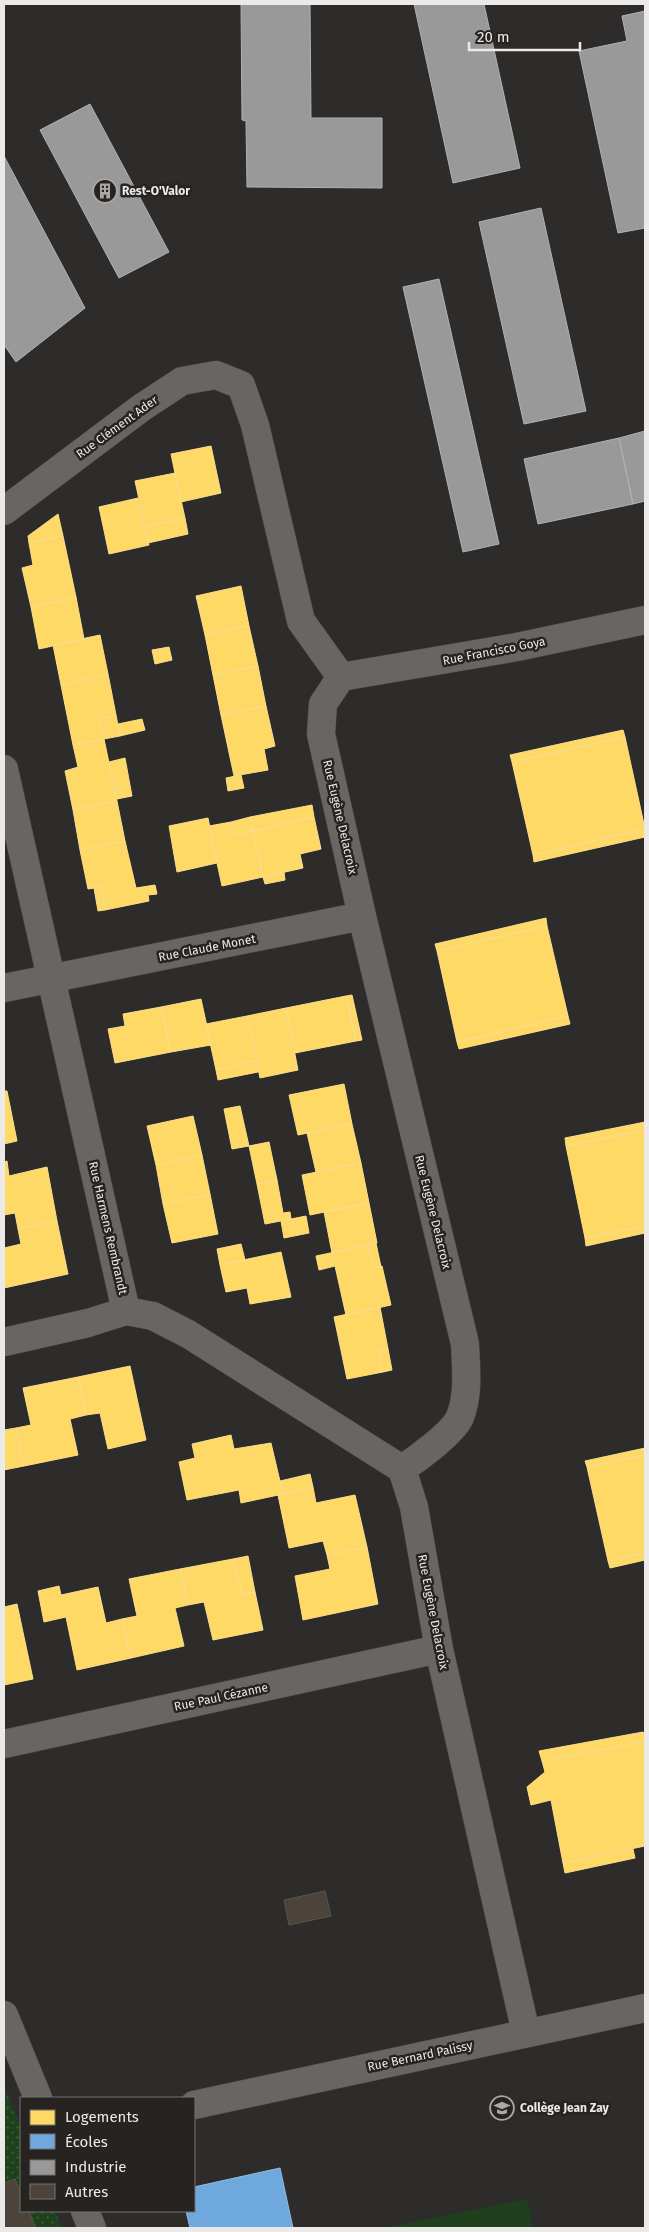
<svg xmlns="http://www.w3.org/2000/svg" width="649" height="2232" font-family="'Fira Sans',sans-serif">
<defs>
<pattern id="park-dots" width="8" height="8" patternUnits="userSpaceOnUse" patternTransform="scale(1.25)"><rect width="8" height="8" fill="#1f401d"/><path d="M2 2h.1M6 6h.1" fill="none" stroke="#405c3e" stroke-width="1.8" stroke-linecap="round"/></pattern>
</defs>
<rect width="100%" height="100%" fill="#2e2c2b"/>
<path fill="url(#park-dots)" d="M 4,2086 L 21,2128 L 21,2211 L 55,2211 L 62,2228 L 4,2228 Z"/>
<path fill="#1f401d" d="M 527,2199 L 533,2228 L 383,2228 Z"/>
<path fill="#ffd966" stroke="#f9de8d" d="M 211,446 L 221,493 L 181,502 L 171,454 Z
M 175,473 L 185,518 L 145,527 L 135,481 Z
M 138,498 L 149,545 L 109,554 L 99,507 Z
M 58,514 L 63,536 L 29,543 L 28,536 Z
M 185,518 L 188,534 L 148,543 L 145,527 Z
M 63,536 L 76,597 L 31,607 L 22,568 L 33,565 L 29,543 Z
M 241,586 L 249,626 L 205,635 L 196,596 Z
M 76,597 L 84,639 L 39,649 L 31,607 Z
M 249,626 L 258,666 L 213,675 L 205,635 Z
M 100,635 L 108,674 L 61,685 L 53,645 Z
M 169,647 L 172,660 L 155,664 L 152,650 Z
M 258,666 L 266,706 L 221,715 L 213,675 Z
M 108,674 L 116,715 L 100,719 L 104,739 L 73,745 L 61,685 Z
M 266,706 L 275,746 L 264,749 L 268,770 L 234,776 L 221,715 Z
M 116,715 L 120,736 L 104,739 L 100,719 Z
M 142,719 L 145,730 L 120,736 L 118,724 Z
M 623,730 L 625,737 L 512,762 L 510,755 Z
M 625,737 L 645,829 L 533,855 L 512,762 Z
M 104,739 L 117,801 L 73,810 L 65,771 L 78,767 L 73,745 Z
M 125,758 L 132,796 L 117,799 L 109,762 Z
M 241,775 L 244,788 L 228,791 L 226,778 Z
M 117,801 L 125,841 L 80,850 L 73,810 Z
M 312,805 L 314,817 L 253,831 L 250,817 Z
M 250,817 L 253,831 L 233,835 L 231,822 Z
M 314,817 L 321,849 L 300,854 L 303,868 L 263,877 L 253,831 Z
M 208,818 L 217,863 L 177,872 L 169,826 Z
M 231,822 L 233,835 L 253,831 L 263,877 L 222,886 L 209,826 Z
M 645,829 L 645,837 L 534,862 L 533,855 Z
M 125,841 L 136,888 L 155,885 L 157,894 L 148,895 L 149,901 L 105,910 L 101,887 L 88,889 L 80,850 Z
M 284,872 L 285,880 L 265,884 L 263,877 Z
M 101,887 L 105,910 L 98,911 L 94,888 Z
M 546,918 L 547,926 L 437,951 L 435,944 Z
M 547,926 L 568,1016 L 457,1042 L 437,951 Z
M 352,995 L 362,1040 L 356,1041 L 346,996 Z
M 346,996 L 356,1041 L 295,1053 L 286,1008 Z
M 201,999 L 211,1045 L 171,1052 L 161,1007 Z
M 161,1007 L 171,1052 L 115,1063 L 108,1029 L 125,1026 L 123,1014 Z
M 286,1008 L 298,1070 L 260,1078 L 247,1016 Z
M 247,1016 L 256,1061 L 216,1070 L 206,1024 Z
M 568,1016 L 570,1024 L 459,1049 L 457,1042 Z
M 256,1061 L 258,1072 L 218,1080 L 216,1070 Z
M 344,1084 L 352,1124 L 298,1135 L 289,1095 Z
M 4,1091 L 7,1091 L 17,1141 L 4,1144 Z
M 240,1106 L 249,1146 L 232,1149 L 224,1109 Z
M 193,1116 L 202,1155 L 156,1165 L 147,1126 Z
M 645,1122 L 645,1130 L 566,1146 L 565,1138 Z
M 352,1124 L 361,1163 L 316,1172 L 307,1133 Z
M 645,1130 L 645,1226 L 585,1238 L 566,1146 Z
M 269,1142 L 277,1180 L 257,1184 L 249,1146 Z
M 202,1155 L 210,1194 L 163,1204 L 156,1165 Z
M 7,1161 L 9,1176 L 47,1167 L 57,1221 L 18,1229 L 15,1213 L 4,1215 L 4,1162 Z
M 361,1163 L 369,1203 L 310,1215 L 302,1175 Z
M 277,1180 L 283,1213 L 290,1212 L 291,1219 L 265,1224 L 257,1184 Z
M 210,1194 L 218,1234 L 172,1243 L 163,1204 Z
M 369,1203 L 377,1243 L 332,1253 L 324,1212 Z
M 306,1216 L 309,1233 L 284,1238 L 281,1221 Z
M 57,1221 L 68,1274 L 4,1288 L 4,1248 L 21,1244 L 18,1229 Z
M 645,1226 L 645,1233 L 586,1246 L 585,1238 Z
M 376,1243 L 381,1267 L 373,1268 L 368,1245 Z
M 241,1244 L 245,1260 L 220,1265 L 217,1249 Z
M 368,1245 L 373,1268 L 382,1266 L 391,1305 L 346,1315 L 335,1266 L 319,1270 L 316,1256 Z
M 281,1252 L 291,1297 L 250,1304 L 247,1288 L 226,1292 L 220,1265 Z
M 380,1307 L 388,1349 L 378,1351 L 383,1372 L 347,1379 L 334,1317 Z
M 388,1349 L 392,1370 L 383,1372 L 378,1351 Z
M 130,1366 L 146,1440 L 108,1449 L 100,1413 L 86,1415 L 78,1377 Z
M 78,1377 L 86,1415 L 70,1419 L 78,1455 L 24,1466 L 16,1428 L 31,1425 L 23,1388 Z
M 16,1428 L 24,1466 L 4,1470 L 4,1430 Z
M 231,1435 L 234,1449 L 271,1443 L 283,1494 L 241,1503 L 239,1490 L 187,1500 L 179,1462 L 195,1458 L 192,1444 Z
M 645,1448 L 645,1455 L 587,1467 L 585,1461 Z
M 645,1455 L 645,1553 L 608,1561 L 587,1467 Z
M 310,1474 L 313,1487 L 283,1494 L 280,1481 Z
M 313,1487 L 316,1503 L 355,1495 L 367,1547 L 327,1555 L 323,1541 L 289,1548 L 278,1495 Z
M 367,1547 L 378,1604 L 303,1620 L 295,1576 L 330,1569 L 327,1555 Z
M 645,1553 L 645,1560 L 610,1568 L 608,1561 Z
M 248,1556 L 255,1592 L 242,1595 L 233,1559 Z
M 233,1559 L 242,1595 L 255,1592 L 263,1630 L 213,1640 L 204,1602 L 188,1605 L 180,1569 Z
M 180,1569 L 188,1605 L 175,1608 L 184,1646 L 131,1658 L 122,1619 L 137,1616 L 129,1579 Z
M 59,1586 L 61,1595 L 98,1587 L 106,1623 L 122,1619 L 131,1658 L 77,1670 L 66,1617 L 44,1622 L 38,1591 Z
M 17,1604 L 33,1679 L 4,1685 L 4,1607 Z
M 643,1732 L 645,1734 L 645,1741 L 542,1761 L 539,1751 Z
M 645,1741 L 645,1846 L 563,1863 L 551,1800 L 531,1805 L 527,1787 L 545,1772 L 542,1761 Z
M 633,1849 L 635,1858 L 565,1873 L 563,1863 Z"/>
<path fill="#6fa8dc" stroke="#94bce0" d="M 280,2168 L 293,2228 L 190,2228 L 186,2211 L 194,2211 L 194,2187 Z"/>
<path fill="#999" stroke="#b2b1b1" d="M 241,4 L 310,4 L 311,118 L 382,118 L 382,188 L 247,187 L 246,121 L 242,120 Z
M 414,4 L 484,4 L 520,168 L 453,183 Z
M 645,11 L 645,228 L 618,233 L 579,51 L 627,41 L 622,16 Z
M 90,104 L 169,252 L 119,278 L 40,130 Z
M 4,156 L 85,308 L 16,362 L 4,345 Z
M 541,208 L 586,411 L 524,424 L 479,222 Z
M 439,279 L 499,544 L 463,552 L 403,287 Z
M 645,431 L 645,501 L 633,504 L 619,438 Z
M 619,438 L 633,504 L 538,524 L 524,459 Z"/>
<path fill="#4c443b" stroke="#565554" d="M 325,1891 L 331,1916 L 289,1925 L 284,1900 Z
M 15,2179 L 21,2193 L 21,2211 L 29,2211 L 36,2228 L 4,2228 L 4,2183 Z"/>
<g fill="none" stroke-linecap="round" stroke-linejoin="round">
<g stroke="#494846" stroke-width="29">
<path id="street" d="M 4,511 L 141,408 L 182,381 L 216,375 L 241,385 L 255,425 L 301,621 L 341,677 L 323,704 L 321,734 L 362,916 L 465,1344 C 466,1368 469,1394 460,1417 C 453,1433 417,1459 402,1469 L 414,1507 L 439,1649 L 526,2033
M 341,677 L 517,647 L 645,620
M 4,769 L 126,1311 L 153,1316 L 188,1334 L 402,1469
M 4,988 L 362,916
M 4,1342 L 88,1323 L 126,1311
M 4,1744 L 439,1649
M 4,2015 L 38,2098
M 194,2105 L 645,2008
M 85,2211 L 92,2228"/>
</g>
<use href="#street" stroke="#676665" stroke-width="28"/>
</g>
<defs>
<g id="building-ring" transform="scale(1.25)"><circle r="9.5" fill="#262320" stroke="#aaa8a6" stroke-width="1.5"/><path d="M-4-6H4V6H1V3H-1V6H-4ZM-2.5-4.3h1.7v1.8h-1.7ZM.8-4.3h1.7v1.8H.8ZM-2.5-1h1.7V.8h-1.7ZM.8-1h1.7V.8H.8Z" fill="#aaa8a6"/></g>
<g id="school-ring" transform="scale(1.25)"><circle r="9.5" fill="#262320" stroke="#aaa8a6" stroke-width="1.5"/><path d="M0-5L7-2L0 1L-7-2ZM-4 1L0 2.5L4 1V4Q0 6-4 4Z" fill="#aaa8a6"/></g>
</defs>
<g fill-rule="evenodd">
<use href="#building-ring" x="105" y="191"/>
<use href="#school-ring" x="502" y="2108"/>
</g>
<g text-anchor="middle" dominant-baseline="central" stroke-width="5" stroke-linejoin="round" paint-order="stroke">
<g font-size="12" font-weight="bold" fill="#eceae8" stroke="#262320" text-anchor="start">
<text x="122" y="191">Rest-O'Valor</text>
<text x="520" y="2108">Collège Jean Zay</text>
</g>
<g font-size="12" fill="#eceae8" stroke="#262320">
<text transform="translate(117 427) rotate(-36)">Rue Clément Ader</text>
<text transform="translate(494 651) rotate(-11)">Rue Francisco Goya</text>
<text transform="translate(340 817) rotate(77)">Rue Eugène Delacroix</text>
<text transform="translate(207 948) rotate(-11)">Rue Claude Monet</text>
<text transform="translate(433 1212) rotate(76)">Rue Eugène Delacroix</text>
<text transform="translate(108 1228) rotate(77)">Rue Harmens Rembrandt</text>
<text transform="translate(433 1612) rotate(79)">Rue Eugène Delacroix</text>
<text transform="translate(221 1697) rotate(-12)">Rue Paul Cézanne</text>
<text transform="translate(420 2056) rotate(-12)">Rue Bernard Palissy</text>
</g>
</g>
<rect width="649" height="2232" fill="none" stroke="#eceae8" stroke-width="10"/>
<rect x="20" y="2097" width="175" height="115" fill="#262320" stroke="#757370"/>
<rect x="30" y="2110" width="25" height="15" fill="#ffd966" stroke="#757370"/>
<text x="65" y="2122" font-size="15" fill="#eceae8">Logements</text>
<rect x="30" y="2134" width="25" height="15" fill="#6fa8dc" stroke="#757370"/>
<text x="65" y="2147" font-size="15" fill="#eceae8">Écoles</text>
<rect x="30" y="2160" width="25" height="15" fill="#999999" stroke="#757370"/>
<text x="65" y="2172" font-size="15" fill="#eceae8">Industrie</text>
<rect x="30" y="2184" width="25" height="15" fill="#4c443b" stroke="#757370"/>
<text x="65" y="2197" font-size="15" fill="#eceae8">Autres</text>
<path d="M469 42v8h111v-8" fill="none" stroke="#eceae8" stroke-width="2.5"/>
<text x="477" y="42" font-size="15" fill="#eceae8" stroke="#262320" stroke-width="4" paint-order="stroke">20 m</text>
</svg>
